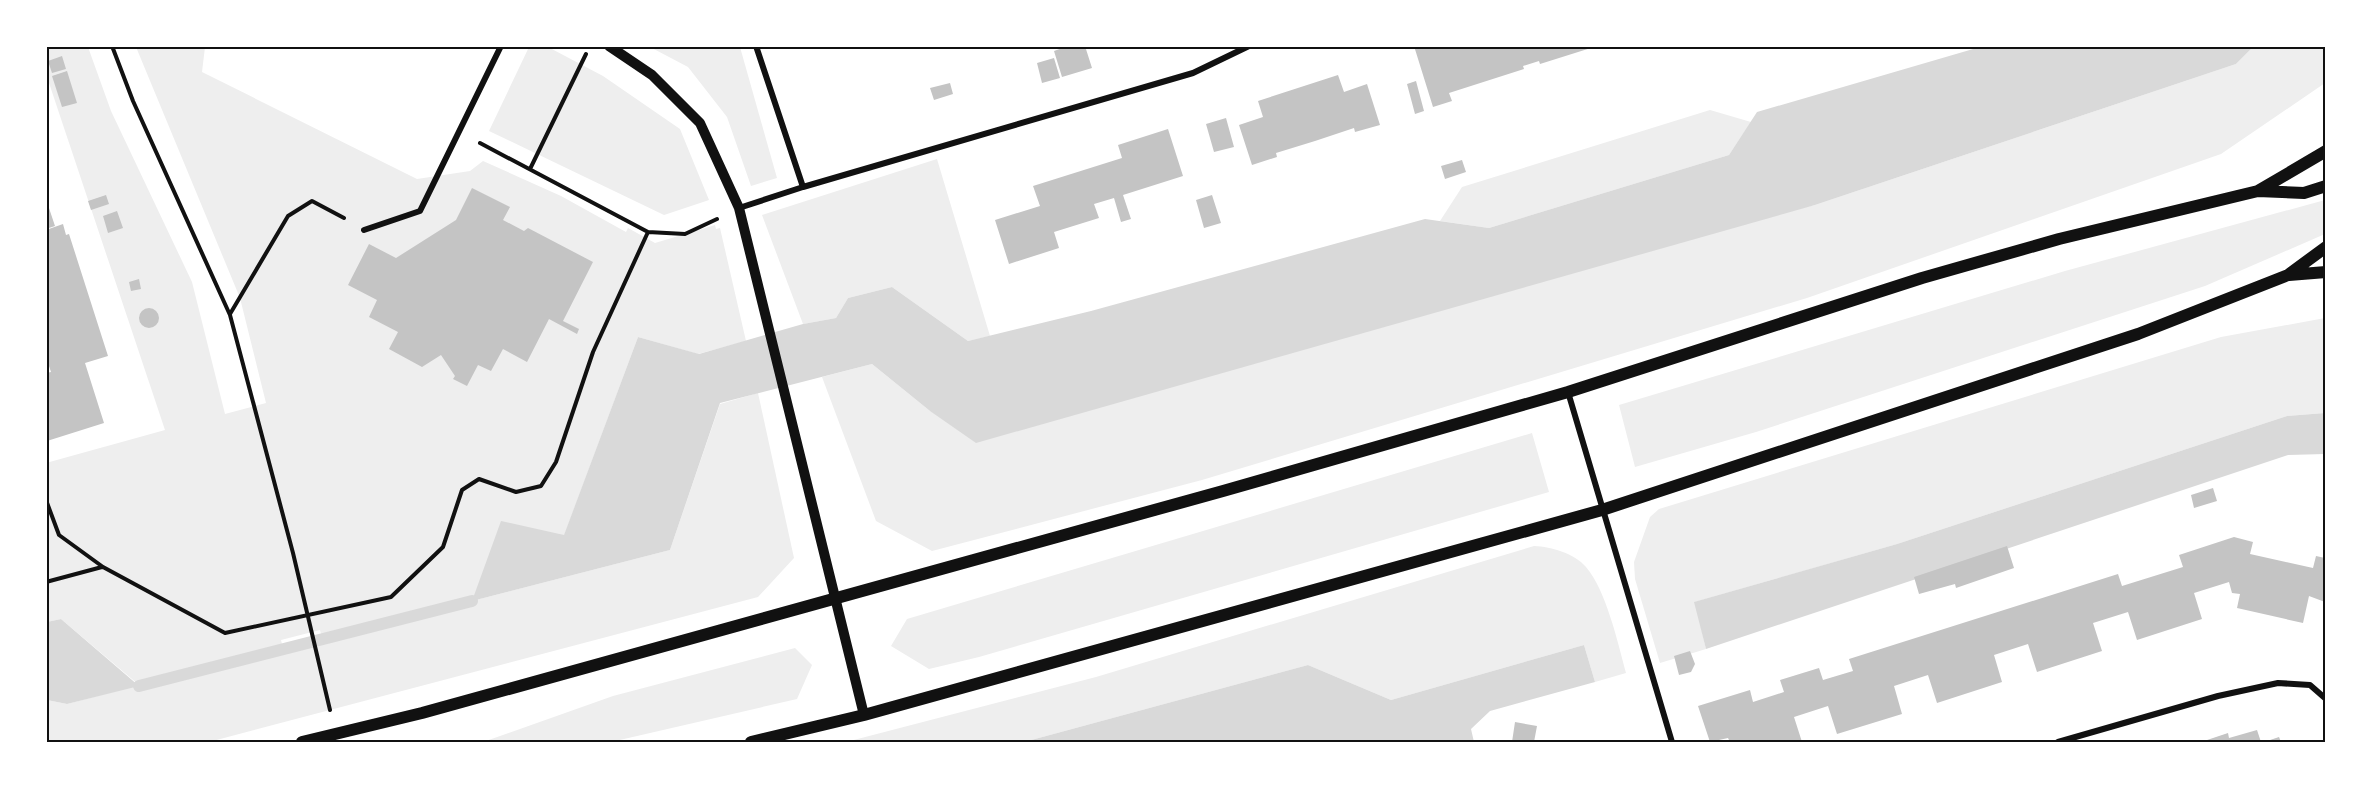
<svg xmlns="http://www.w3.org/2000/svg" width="2372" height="789" font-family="Rubik,sans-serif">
<rect width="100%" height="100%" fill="#fff"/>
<path fill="#eee" fill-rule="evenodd" d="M 47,47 L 88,47 L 111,111 L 192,282 L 225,414 L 266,403 L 240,298 L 136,47 L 205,47 L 202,72 L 417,179 L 470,171 L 483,161 L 561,196 L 626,232 L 628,228 L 655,243 L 715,225 L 716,229 L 720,228 L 746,341 L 698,354 L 638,337 L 564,536 L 472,601 L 670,550 L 720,404 L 758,393 L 794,558 L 758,597 L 209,742 L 47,742 L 47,700 L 67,704 L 139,685 L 61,619 L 47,622 L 46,463 L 165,430 L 47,77 ZM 320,630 L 322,639 L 283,648 L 281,640 Z
M 529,47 L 548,47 L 603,76 L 680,129 L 709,200 L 664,215 L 489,131 Z
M 650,47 L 740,47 L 777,178 L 751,186 L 727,117 L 688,67 Z
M 2253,47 L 2325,47 L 2325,83 L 2221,154 L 1807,298 L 1202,480 L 932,551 L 876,521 L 822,377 L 872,364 L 930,411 L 1815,205 L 2236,64 Z
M 1710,110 L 1751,122 L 1729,155 L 1489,228 L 1440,221 L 1462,187 Z
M 937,159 L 990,336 L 968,341 L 892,287 L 848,298 L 836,318 L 803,324 L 762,215 Z
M 2325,200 L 2325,234 L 2205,286 L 1756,432 L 1635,467 L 1619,405 L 2065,271 Z
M 2325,318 L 2325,413 L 2287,416 L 1897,544 L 1695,602 L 1706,649 L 1660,663 L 1635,579 L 1634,562 L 1650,517 L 1659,509 L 2221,337 Z
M 1532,433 L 1549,492 L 979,657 L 929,669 L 891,646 L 907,619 Z
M 1534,546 C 1552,547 1574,553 1586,567 C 1606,590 1618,643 1626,673 L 1595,682 L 1584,645 L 1391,700 L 1308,665 L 1024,742 L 846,742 L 1096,677 Z
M 795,648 L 812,665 L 797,699 L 611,742 L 483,742 L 613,696 Z"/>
<path fill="#d9d9d9" d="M 1980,47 L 2253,47 L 2236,64 L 1815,205 L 976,443 L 930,411 L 872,364 L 720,403 L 670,550 L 472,601 L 501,521 L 564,535 L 638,337 L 699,354 L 803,324 L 836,318 L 848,298 L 892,287 L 968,341 L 1091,311 L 1425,219 L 1489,228 L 1729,155 L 1757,112 Z
M 2325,413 L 2325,454 L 2288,455 L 1706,649 L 1694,602 L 1897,544 L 2287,416 Z
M 61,619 L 139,686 L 67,704 L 47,700 L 47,622 Z
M 1584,645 L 1595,682 L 1490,711 L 1471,729 L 1474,742 L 1024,742 L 1308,665 L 1391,700 Z"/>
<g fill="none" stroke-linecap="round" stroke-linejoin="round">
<path stroke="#d9d9d9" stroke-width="12" d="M 139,686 L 472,601"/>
</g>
<path fill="#c4c4c4" d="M 1068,46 L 1085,46 L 1092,68 L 1062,77 L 1054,51 Z
M 1414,46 L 1594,46 L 1594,47 L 1540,64 L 1539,61 L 1523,66 L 1524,69 L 1449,93 L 1452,101 L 1433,107 Z
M 62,56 L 66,69 L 52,73 L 48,61 Z
M 1054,58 L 1060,78 L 1042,83 L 1037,63 Z
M 67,71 L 77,103 L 62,107 L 52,76 Z
M 1338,75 L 1344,92 L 1367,84 L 1380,125 L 1355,132 L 1354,128 L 1315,141 L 1276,153 L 1277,157 L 1252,165 L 1239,125 L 1263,117 L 1258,101 Z
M 1416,81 L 1424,111 L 1415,114 L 1407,84 Z
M 950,83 L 953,94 L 934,100 L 930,88 Z
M 1226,118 L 1234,147 L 1214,152 L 1206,124 Z
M 1168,129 L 1183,176 L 1123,195 L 1131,219 L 1121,222 L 1114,198 L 1094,204 L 1099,218 L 1054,232 L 1059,248 L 1009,264 L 995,220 L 1040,206 L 1033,186 L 1122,158 L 1118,145 Z
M 1462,160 L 1466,172 L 1445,179 L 1441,166 Z
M 472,188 L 510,207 L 503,220 L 524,231 L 528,228 L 593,262 L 563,321 L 579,329 L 577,334 L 549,319 L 527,362 L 503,349 L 491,371 L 478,365 L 467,386 L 453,379 L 455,376 L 441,355 L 422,367 L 389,349 L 398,332 L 369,317 L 377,300 L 348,285 L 369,244 L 396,258 L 456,220 Z
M 106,195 L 109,204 L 91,210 L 88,201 Z
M 1212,195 L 1221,223 L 1204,228 L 1196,200 Z
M 46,199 L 55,226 L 46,229 Z
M 117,211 L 123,228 L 108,233 L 103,216 Z
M 63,224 L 66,235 L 69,234 L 108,356 L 85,363 L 104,423 L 47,441 L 46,373 L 51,372 L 46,357 L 46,230 Z
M 139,279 L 141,289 L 131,291 L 129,282 Z
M139 318a10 10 0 1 1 20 0a10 10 0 1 1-20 0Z
M 2213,488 L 2217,501 L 2194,508 L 2191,495 Z
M 2234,537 L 2253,542 L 2250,554 L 2313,568 L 2316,556 L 2325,558 L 2325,602 L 2309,596 L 2303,623 L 2237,608 L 2240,594 L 2232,593 L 2229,582 L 2194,593 L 2202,619 L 2137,640 L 2128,612 L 2093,623 L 2102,651 L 2037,672 L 2028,644 L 1994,655 L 2002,682 L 1937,703 L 1928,675 L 1894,686 L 1902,714 L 1837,734 L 1828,706 L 1794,717 L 1802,742 L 1730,742 L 1728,738 L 1710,742 L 1698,706 L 1750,690 L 1753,702 L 1784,692 L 1780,680 L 1819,668 L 1823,680 L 1853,671 L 1849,659 L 2118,574 L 2122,586 L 2183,567 L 2179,555 Z
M 2007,546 L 2014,568 L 1956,588 L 1955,584 L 1919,594 L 1914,577 Z
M 1690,651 L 1695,664 L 1691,672 L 1679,675 L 1674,656 Z
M 1515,722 L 1537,726 L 1534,742 L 1512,742 Z
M 2257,730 L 2261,742 L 2201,742 L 2228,733 L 2229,738 Z
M 2279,737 L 2281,742 L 2264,742 Z"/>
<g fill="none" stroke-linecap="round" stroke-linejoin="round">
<path stroke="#111" stroke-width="4" d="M 112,46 L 133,101 L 230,315 L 293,553 L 330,710
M 480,143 L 648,232 L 685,234 L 717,219
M 530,169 L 586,54
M 230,314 L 288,216 L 312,201 L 344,218
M 46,500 L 59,535 L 103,567 L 225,633 L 391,597 L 443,547 L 462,490 L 479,479 L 516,492 L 541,486 L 556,462 L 593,352 L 648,232
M 46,582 L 102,567"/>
<path stroke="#111" stroke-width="6" d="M 756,46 L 803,187
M 739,208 L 803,187 L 1193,73 L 1249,46
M 364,230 L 420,211 L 501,46
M 1568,392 L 1672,742
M 2058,742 L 2218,696 L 2278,683 L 2310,685 L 2326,699"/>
<path stroke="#111" stroke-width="10" d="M 609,46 L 652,75 L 700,123 L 739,208 L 864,715"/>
<path stroke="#111" stroke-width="12" d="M 2258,191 L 2326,151
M 2289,275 L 2326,272
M 302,742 L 422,713 L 1223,491 L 1568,392 L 1922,278 L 2059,239 L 2258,191 L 2304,193 L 2326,186
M 751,742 L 864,715 L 1602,510 L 2138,334 L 2288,275 L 2326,247"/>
</g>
<rect width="2372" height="789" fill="none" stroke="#ffffff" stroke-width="96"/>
<rect x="48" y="48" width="2276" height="693" fill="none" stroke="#111" stroke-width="2"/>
</svg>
